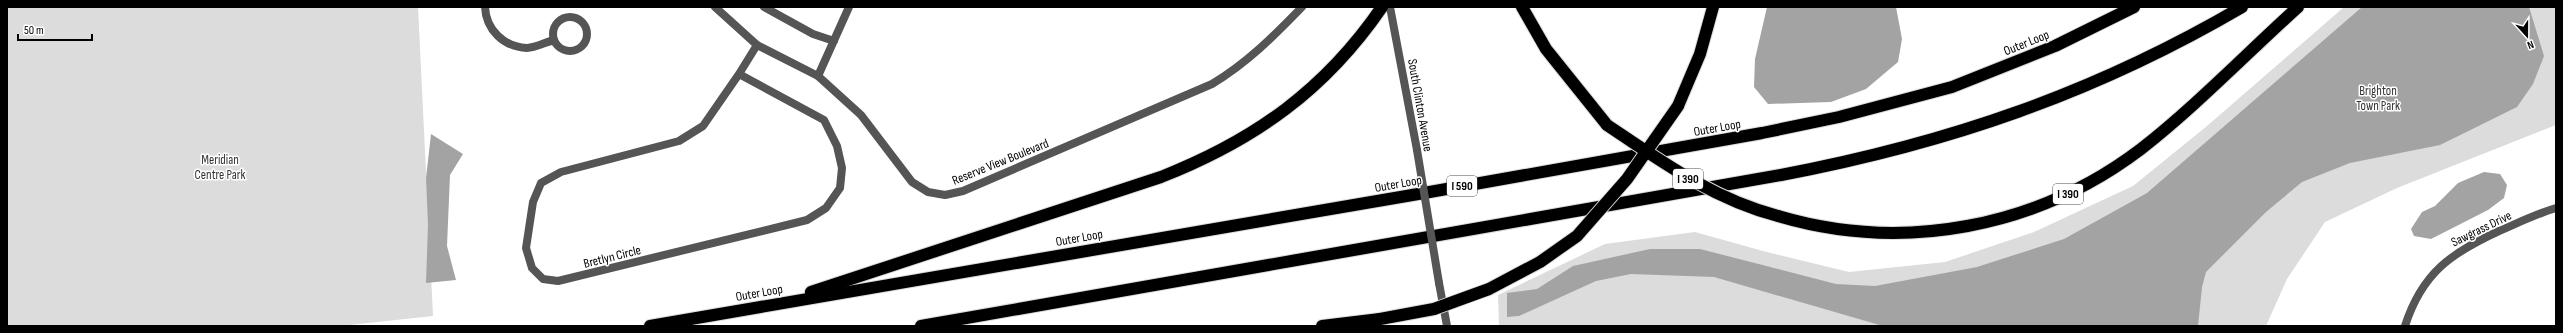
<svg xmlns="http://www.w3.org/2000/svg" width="2563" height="333" viewBox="0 0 2563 333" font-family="'Sofia Sans Condensed',sans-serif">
<rect width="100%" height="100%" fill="#fff"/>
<g fill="#dcdcdc">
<path d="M7,7h411l15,309 -93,10h-333z"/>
<path d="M2344,7h212v118l-159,63 -72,34 -38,57 -21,47h-767l-1,-31 107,-51 90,-12 68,19 86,21 96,-10 89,-30 99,-46 74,-60z"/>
</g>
<g fill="#a3a3a3">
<path d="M1767,7h129l6,32 -4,23 -32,27 -35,13 -63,2 -14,-17 1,-28z"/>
<path d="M2362,7h167l15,49 -11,28 -16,23 -77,38 -90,18 -48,19 -36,30 -60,60 -4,15 -4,39h-315l-169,-49 -83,-3 -35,7 -77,35 -12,1v-24l30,-4 36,-23 77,-17h50l136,35 39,2 102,-19 87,-28 83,-46z"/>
<path d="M431,134l32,20 -13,21 -3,71 9,34 -30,3 2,-58 -2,-47z"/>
<path d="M2484,172l16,2 7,11 -3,13 -16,12 -57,29 -17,-3 -3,-7 11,-17 13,-6 23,-23z"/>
</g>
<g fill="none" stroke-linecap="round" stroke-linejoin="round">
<g stroke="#dbdbdb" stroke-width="14">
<g id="motorway">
<path d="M1522,7l24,42 61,76"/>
<path d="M1678,106l22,-52 13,-47"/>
<path d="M1778,216c125,37 259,12 363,-67 55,-43 105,-95 157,-142"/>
<path d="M811,292l350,-115c94,-37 164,-87 221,-170"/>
<path d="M650,326l774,-133 338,-60 77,-16 113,-30 103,-41 79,-39"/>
<path d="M921,326l860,-151c168,-32 314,-82 461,-168"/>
<path d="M1322,326l58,-7"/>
</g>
</g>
<g stroke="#555" stroke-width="8">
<path d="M485,7c1,23 19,40 42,41 8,0 19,-6 27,-8"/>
<path d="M715,7l42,38 61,31 43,39 51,67 16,10 17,3 18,-4 249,-107c35,-21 62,-48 90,-77"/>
<path d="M764,7l49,27 21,7"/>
<circle cx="570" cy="34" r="17"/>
<path d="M739,74l85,46 13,26 5,22 -2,20 -14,20 -19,12 -249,61 -15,-2 -11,-11 -6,-20 7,-46 8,-19 20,-11 118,-31 24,-15 36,-52 18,-29"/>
<path d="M818,76l31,-69"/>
<path d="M2405,326c17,-53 46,-73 94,-95 19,-8 37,-17 57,-23"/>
</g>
<g stroke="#555" stroke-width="8">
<path d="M1390,7l27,143"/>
<path d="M1439,283l8,43"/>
</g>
<use href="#motorway" stroke="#000" stroke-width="12"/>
<g stroke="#dbdbdb" stroke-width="14" stroke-linecap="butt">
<g id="motorway-bridge">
<path d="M1607,125c55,37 106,74 171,91"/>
<path d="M1380,319l54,-10 55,-20 51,-27 37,-26 50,-57 51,-73"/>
</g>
</g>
<path stroke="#555" stroke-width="8" d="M1417,150l22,133"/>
<use href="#motorway-bridge" stroke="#000" stroke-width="12"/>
</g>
<g text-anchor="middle" stroke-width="3" stroke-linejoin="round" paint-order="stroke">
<g fill="#fff" stroke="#4c4c4c" stroke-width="1">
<rect x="1673" y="169" width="30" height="20" rx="3"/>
<rect x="1447" y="176" width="30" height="20" rx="3"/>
<rect x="2053" y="184" width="30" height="20" rx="3"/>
</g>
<g font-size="12" font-weight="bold" fill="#000">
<text x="1688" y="183">I 390</text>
<text x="1462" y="190">I 590</text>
<text x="2068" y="198">I 390</text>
</g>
<g font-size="13" fill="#000" stroke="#fff">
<text transform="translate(2026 42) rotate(-22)" y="5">Outer Loop</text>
<text transform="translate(1421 105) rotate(80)" y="5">South Clinton Avenue</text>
<text transform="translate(1717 127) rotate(-10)" y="5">Outer Loop</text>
<text transform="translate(1000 161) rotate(-22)" y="5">Reserve View Boulevard</text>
<text transform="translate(1398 183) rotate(-10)" y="5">Outer Loop</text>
<text transform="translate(2481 228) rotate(-26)" y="5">Sawgrass Drive</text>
<text transform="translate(1079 237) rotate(-10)" y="5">Outer Loop</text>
<text transform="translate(612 256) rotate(-14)" y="5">Bretlyn Circle</text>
<text transform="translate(759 292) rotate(-10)" y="5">Outer Loop</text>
</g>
<g font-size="13" fill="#333" stroke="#fff">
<text x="2378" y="95">Brighton<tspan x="2378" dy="15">Town Park</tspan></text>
<text x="220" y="164">Meridian<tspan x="220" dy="15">Centre Park</tspan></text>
</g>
</g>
<rect width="2563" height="333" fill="none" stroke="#000000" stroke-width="16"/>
<g transform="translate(2527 36) rotate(159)" stroke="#ffffff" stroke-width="3" paint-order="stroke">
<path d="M0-3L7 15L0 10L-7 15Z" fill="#000000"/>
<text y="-6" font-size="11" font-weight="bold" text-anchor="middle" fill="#000000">N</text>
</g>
<path d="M18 34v6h74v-6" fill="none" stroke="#000000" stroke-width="2"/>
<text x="24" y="34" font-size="12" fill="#000000" stroke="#ffffff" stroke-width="3" paint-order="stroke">50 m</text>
</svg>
